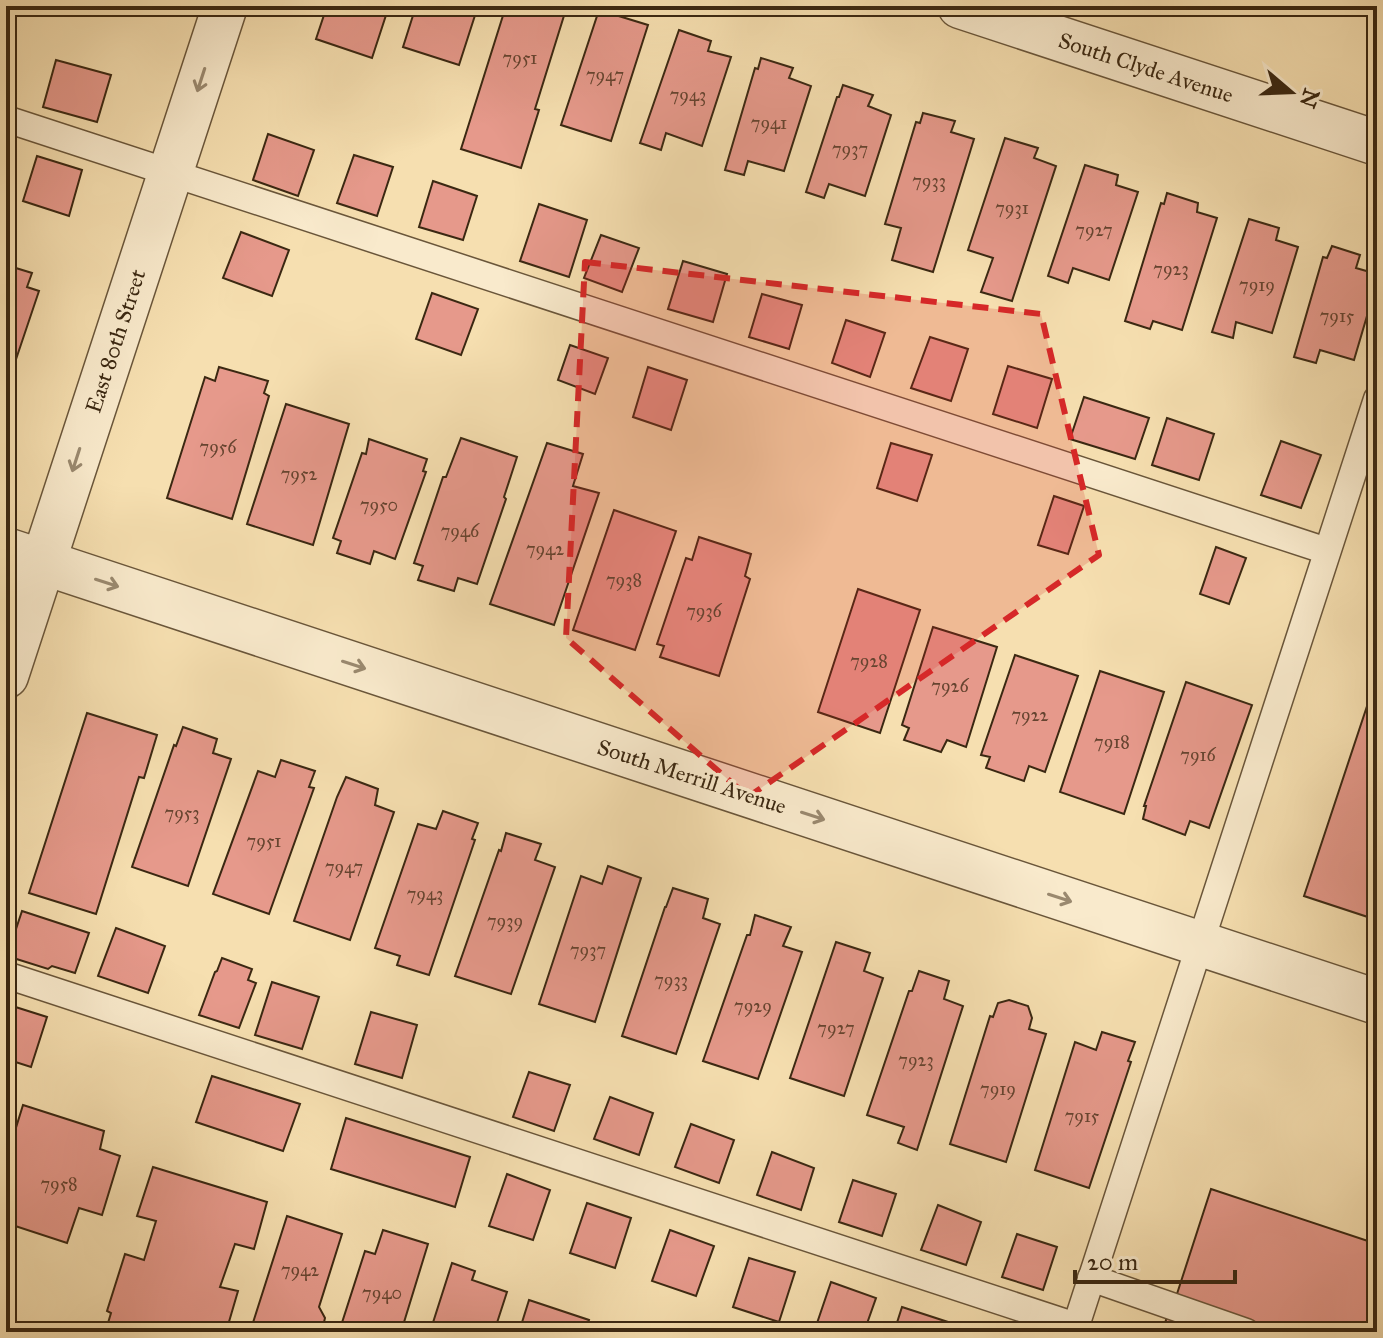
<svg xmlns="http://www.w3.org/2000/svg" width="1383" height="1338" viewBox="0 0 1383 1338" font-family="'IM FELL Great Primer',serif">
<rect width="100%" height="100%" fill="#f6dfb0"/>
<filter id="stains"><feTurbulence type="fractalNoise" baseFrequency=".0025" numOctaves="4"/><feColorMatrix values="0 0 0 0 .2 0 0 0 0 .09 0 0 0 0 .02 0 0 0 .5 -.17"/></filter>
<radialGradient id="worn" r=".72"><stop offset=".6" stop-color="#630" stop-opacity="0"/><stop offset="1" stop-color="#630" stop-opacity=".3"/></radialGradient>
<g fill="#e6998b" stroke="#3b2812" stroke-width="2">
<path d="M327,6h62l-17,52 -56,-19z"/>
<path d="M416,6h62l-19,59 -56,-18z"/>
<path d="M506,6h61l-32,103 4,1 -18,58 -60,-19z"/>
<path d="M599,10l49,15 -37,116 -50,-16z"/>
<path d="M679,30l32,11 -3,10 23,6 -29,89 -36,-13 -5,17 -21,-7z"/>
<path d="M761,58l32,10 -4,10 22,8 -27,85 -36,-10 -4,14 -19,-5 30,-102 3,1z"/>
<path d="M56,60l55,15 -14,47 -54,-15z"/>
<path d="M843,85l30,10 -5,11 23,9 -26,81 -36,-12 -5,14 -18,-6 31,-95h2z"/>
<path d="M923,113l32,8 -4,11 23,7 -41,133 -41,-12 9,-32 -16,-4 31,-102 4,1z"/>
<path d="M268,134l46,16 -16,46 -45,-16z"/>
<path d="M1005,138l33,10 -4,10 22,8 -44,135 -31,-9 12,-34 -25,-8z"/>
<path d="M354,155l39,12 -16,49 -40,-13z"/>
<path d="M37,156l45,14 -13,46 -46,-15z"/>
<path d="M1085,165l33,10 -2,10 22,7 -29,88 -36,-12 -5,15 -20,-7z"/>
<path d="M433,181l44,15 -14,44 -44,-13z"/>
<path d="M1167,193l31,10 -1,9 20,6 -35,112 -29,-9 -3,8 -25,-8 36,-118 3,1z"/>
<path d="M539,204l48,16 -18,57 -49,-16z"/>
<path d="M1249,219l30,9 -3,12 22,7 -26,86 -36,-11 -3,16 -21,-6z"/>
<path d="M241,232l48,18 -17,46 -49,-18z"/>
<path d="M601,235l38,13 -17,44 -38,-14z"/>
<path d="M1332,246l28,9 -4,13 21,6v8l-23,78 -34,-10 -4,13 -22,-6 29,-100 4,1z"/>
<path d="M683,261l44,13 -14,48 -45,-13z"/>
<path d="M6,265l26,8 -5,14 12,4 -33,98z"/>
<path d="M432,293l46,16 -17,46 -45,-16z"/>
<path d="M762,294l40,11 -13,44 -40,-12z"/>
<path d="M846,320l39,13 -15,44 -38,-14z"/>
<path d="M930,337l38,12 -17,52 -40,-13z"/>
<path d="M570,345l38,13 -13,36 -37,-14z"/>
<path d="M1008,366l44,13 -15,49 -44,-14z"/>
<path d="M219,367l49,14 -4,12 5,3 -37,123 -65,-21 38,-121 10,4z"/>
<path d="M648,367l39,13 -16,50 -38,-13z"/>
<path d="M1084,397l65,21 -14,41 -65,-20z"/>
<path d="M286,404l63,20 -36,121 -66,-21z"/>
<path d="M1167,418l47,16 -15,46 -47,-15z"/>
<path d="M461,438l56,19 -13,40 2,2 -29,85 -19,-6 -4,13 -36,-11 5,-14 -9,-3 29,-86h3z"/>
<path d="M369,439l58,20 -4,12 3,1 -31,87 -21,-8 -4,13 -33,-11 4,-12 -8,-3 29,-85 4,1z"/>
<path d="M1281,441l40,14 -20,53 -40,-13z"/>
<path d="M547,443l36,11 -10,32 26,7 -45,132 -64,-21z"/>
<path d="M891,443l41,12 -15,46 -40,-13z"/>
<path d="M1054,496l30,10 -16,48 -30,-9z"/>
<path d="M614,510l62,21 -41,119 -62,-20z"/>
<path d="M699,537l52,17 -6,22 5,3 -31,97 -59,-19 4,-11 -7,-2 29,-86 6,2z"/>
<path d="M1216,547l30,11 -17,46 -29,-10z"/>
<path d="M858,589l62,21 -40,123 -62,-21z"/>
<path d="M933,627l64,20 -31,100 -19,-7 -6,12 -37,-12 5,-12 -7,-3z"/>
<path d="M1015,655l63,21 -33,96 -16,-6 -5,15 -38,-13 4,-11 -9,-2z"/>
<path d="M1100,671l64,21 -40,122 -64,-22z"/>
<path d="M1377,676v244l-73,-24z"/>
<path d="M1186,682l66,23 -43,123 -19,-7 -5,14 -42,-16 3,-13h-2z"/>
<path d="M87,713l70,22 -13,43 -5,-1 -43,137 -67,-21z"/>
<path d="M183,727l34,12 -4,14 18,6 -43,127 -56,-19 42,-122 2,1z"/>
<path d="M281,760l34,11 -6,16 5,1 -45,126 -56,-20 45,-123 17,6z"/>
<path d="M346,777l32,12 -3,16 19,7 -44,128 -56,-19 43,-124z"/>
<path d="M443,811l35,12 -6,16 3,1 -46,135 -32,-10 3,-9 -25,-8 43,-124 18,5z"/>
<path d="M506,833l35,11 -6,16 20,7 -44,127 -56,-18 44,-126 2,1z"/>
<path d="M608,866l33,12 -46,144 -56,-18 42,-128 21,8z"/>
<path d="M673,888l35,11 -5,19 17,6 -44,130 -54,-18 43,-129h1z"/>
<path d="M22,911l67,22 -14,40 -23,-7 -4,3 -41,-13z"/>
<path d="M755,915l36,12 -8,19 19,6 -44,127 -55,-18 44,-126h3z"/>
<path d="M116,928l49,18 -17,47 -50,-17z"/>
<path d="M836,942l34,11 -6,18 19,7 -39,118 -54,-18z"/>
<path d="M222,958l30,11 -4,11 8,3 -17,45 -40,-13 16,-43 2,-1z"/>
<path d="M919,971l30,10 -5,18 19,7 -46,144 -19,-7 6,-16 -37,-12 42,-124h3z"/>
<path d="M272,982l47,15 -17,52 -47,-14z"/>
<path d="M1009,1000l19,6 4,12 -3,11 17,5 -40,128 -56,-18 40,-128 3,1 5,-14z"/>
<path d="M6,1004l41,13 -16,50 -25,-8z"/>
<path d="M371,1012l46,13 -15,53 -47,-14z"/>
<path d="M1102,1032l33,10 -7,19 3,1 -42,126 -54,-18 40,-128 21,8z"/>
<path d="M529,1072l41,13 -16,46 -41,-14z"/>
<path d="M212,1076l88,28 -17,47 -87,-29z"/>
<path d="M610,1097l43,16 -14,42 -45,-16z"/>
<path d="M23,1105l81,26 -4,18 20,7 -18,59 -23,-7 -12,35 -61,-20v-63z"/>
<path d="M346,1118l124,39 -15,50 -124,-38z"/>
<path d="M691,1124l43,16 -15,43 -44,-16z"/>
<path d="M772,1152l42,16 -13,42 -44,-15z"/>
<path d="M153,1167l114,35 -13,47 -19,-5 -15,43 18,4 -12,41h-60l-19,-6 -1,6h-36l-2,-9 3,-10 -4,-2 18,-57 19,6 12,-39 -19,-5z"/>
<path d="M507,1174l43,16 -17,50 -44,-14z"/>
<path d="M853,1180l43,14 -14,42 -43,-14z"/>
<path d="M1211,1189l166,55v88h-107l-95,-32z"/>
<path d="M587,1203l44,15 -16,50 -45,-15z"/>
<path d="M938,1205l43,17 -15,43 -45,-15z"/>
<path d="M287,1216l55,18 -23,73 6,11 -3,13 -72,1z"/>
<path d="M383,1230l45,14 -27,88h-62l26,-81 10,3z"/>
<path d="M670,1230l44,16 -18,50 -44,-15z"/>
<path d="M1017,1234l40,13 -14,43 -41,-13z"/>
<path d="M749,1258l46,14 -16,50 -46,-15z"/>
<path d="M452,1263l23,8 -3,9 35,12 -13,40h-64z"/>
<path d="M831,1282l45,16 -12,34h-50z"/>
<path d="M529,1300l60,20 -4,12h-66z"/>
<path d="M902,1307l46,15 -3,10h-51z"/>
<path d="M1167,1317l47,15h-52z"/>
</g>
<g fill="none" stroke-linecap="round" stroke-linejoin="round">
<g stroke="#6a563a" stroke-width="29">
<g id="lane">
<path d="M6,119l1321,432"/>
<path d="M6,975l1070,351"/>
<path d="M1091,1278l155,54"/>
<path d="M1074,1332l303,-933"/>
</g>
</g>
<g stroke="#6a563a" stroke-width="47">
<g id="street">
<path d="M960,6l417,137"/>
<path d="M6,550l1371,452"/>
<path d="M6,676l219,-670"/>
</g>
</g>
<use href="#lane" stroke="#f9eacc" stroke-width="26"/>
<use href="#street" stroke="#f9eacc" stroke-width="44"/>
</g>
<defs><path id="oneway-shaft" d="M-6 0H5M1.5-3L5.5 0L1.5 3" fill="none" stroke-width="1.6" stroke-linecap="round" stroke-linejoin="round" transform="scale(2)"/></defs>
<g stroke="#9a896f">
<use href="#oneway-shaft" transform="translate(201 80) rotate(108)"/>
<use href="#oneway-shaft" transform="translate(76 460) rotate(108)"/>
<use href="#oneway-shaft" transform="translate(107 583) rotate(18)"/>
<use href="#oneway-shaft" transform="translate(354 665) rotate(18)"/>
<use href="#oneway-shaft" transform="translate(813 816) rotate(18)"/>
<use href="#oneway-shaft" transform="translate(1060 898) rotate(18)"/>
</g>
<path fill="#d62828" fill-opacity="0.2" stroke="#d62828" stroke-width="6" stroke-dasharray="16 10" stroke-linejoin="round" d="M585,262l456,52 58,241 -351,242 -182,-159z"/>
<g text-anchor="middle" stroke-width="7" stroke-linejoin="round" paint-order="stroke">
<g font-size="18" fill="#664430">
<text x="520" y="64">7951</text>
<text x="605" y="81">7947</text>
<text x="688" y="101">7943</text>
<text x="769" y="129">7941</text>
<text x="850" y="155">7937</text>
<text x="929" y="187">7933</text>
<text x="1012" y="214">7931</text>
<text x="1094" y="236">7927</text>
<text x="1171" y="275">7923</text>
<text x="1257" y="291">7919</text>
<text x="1337" y="322">7915</text>
<text x="218" y="453">7956</text>
<text x="299" y="480">7952</text>
<text x="379" y="511">7950</text>
<text x="460" y="537">7946</text>
<text x="545" y="555">7942</text>
<text x="624" y="586">7938</text>
<text x="704" y="617">7936</text>
<text x="869" y="667">7928</text>
<text x="950" y="692">7926</text>
<text x="1030" y="721">7922</text>
<text x="1112" y="748">7918</text>
<text x="1198" y="761">7916</text>
<text x="182" y="819">7953</text>
<text x="264" y="847">7951</text>
<text x="344" y="873">7947</text>
<text x="425" y="900">7943</text>
<text x="505" y="927">7939</text>
<text x="588" y="956">7937</text>
<text x="671" y="986">7933</text>
<text x="753" y="1012">7929</text>
<text x="836" y="1034">7927</text>
<text x="916" y="1066">7923</text>
<text x="998" y="1095">7919</text>
<text x="1082" y="1122">7915</text>
<text x="59" y="1190">7958</text>
<text x="300" y="1276">7942</text>
<text x="382" y="1299">7940</text>
</g>
<g font-size="22" fill="#3b2812" stroke="#f9eacc">
<text transform="translate(1146 67) rotate(18)" y="8">South Clyde Avenue</text>
<text transform="translate(115 341) rotate(-72)" y="8">East 80th Street</text>
<text transform="translate(692 776) rotate(18)" y="8">South Merrill Avenue</text>
</g>
</g>
<rect width="1383" height="1338" fill="none" stroke="#f6dfb0" stroke-width="32"/>
<rect x="8" y="8" width="1367" height="1322" fill="none" stroke="#3b2812" stroke-width="4"/>
<rect x="16" y="16" width="1351" height="1306" fill="none" stroke="#3b2812" stroke-width="2"/>
<g transform="translate(1291 92) rotate(109)" stroke="#f9eacc" stroke-width="6" paint-order="stroke">
<path d="M0-6L14 30L0 20L-14 30Z" fill="#3b2812"/>
<text y="-12" font-size="22" font-weight="bold" text-anchor="middle" fill="#3b2812">N</text>
</g>
<path d="M1075 1270v12h160v-12" fill="none" stroke="#3b2812" stroke-width="4"/>
<text x="1087" y="1270" font-size="24" fill="#3b2812" stroke="#f9eacc" stroke-width="6" paint-order="stroke">20 m</text>
<rect width="100%" height="100%" filter="url(#stains)"/>
<rect width="100%" height="100%" fill="url(#worn)"/>
</svg>
